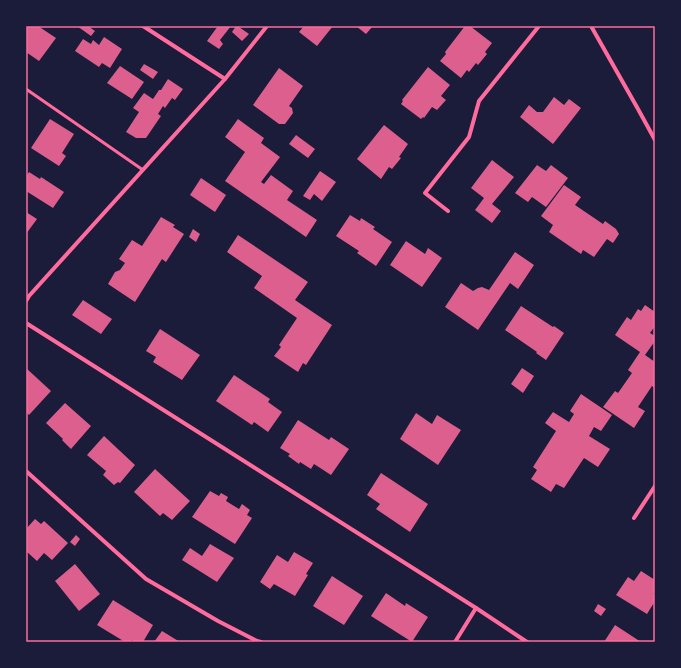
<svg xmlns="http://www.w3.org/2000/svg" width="681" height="668" viewBox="0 0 681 668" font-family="Lora,serif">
<rect width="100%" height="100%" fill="#1b1b3a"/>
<g fill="#dd5f8e">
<path d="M26,26h12l18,12 -17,23 -13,-9z"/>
<path d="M77,26h11l7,5 -4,5z"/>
<path d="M218,26h13l-11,14 3,4 -4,5 -12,-8z"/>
<path d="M236,26h4l-1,1 10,7 -7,7 -10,-9z"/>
<path d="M304,26h29l-16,20 -18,-14z"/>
<path d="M356,26h17l-7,8z"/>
<path d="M465,26h5l22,17 -7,9 2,2 -9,11 -2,-2 -7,9 -2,-2 -6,8 -21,-17 6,-7 -1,-2z"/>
<path d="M104,37l18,12 -12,19 -8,-5 -3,4 -24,-16 8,-12 8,5 2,-4 6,5z"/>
<path d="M144,64l14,8 -5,7 -13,-9z"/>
<path d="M120,66l24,16 -12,17 -25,-16z"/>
<path d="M428,67l22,18 -9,11 5,4 -9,10 -5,-3 -8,11 -1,-1 -2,2 -20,-15 2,-3 -1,-1z"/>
<path d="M279,68l24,18 -14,20 3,2 1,5 -8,11h-6l-26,-19z"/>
<path d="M168,79l15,10 -8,11 -3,-2 -7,10 -2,-2 -5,8 3,2 -15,22h-10l-10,-6 13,-20 -6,-4 11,-15 9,6 6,-9h2z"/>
<path d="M554,97l10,8 5,-6 12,9 -28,36 -33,-27 9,-12 8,7h6z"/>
<path d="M50,119l24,15 -12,19 4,3 -7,10 -28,-18z"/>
<path d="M238,119l26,19 -3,5 19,14 -19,25 3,2 7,-9 22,16 -6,9 30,20 -11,17 -81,-56 20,-29 -20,-15z"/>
<path d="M384,125l24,19 -9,13 2,1 -9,11 -3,-2 -8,12 -24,-20z"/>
<path d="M296,135l19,14 -7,9 -19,-14z"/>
<path d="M492,160l22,17 -22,27 9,7 -9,12 -17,-13 9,-12 -13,-10z"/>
<path d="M537,165l9,6 5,-6 17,13 -22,29 -14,-10 -4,5 -13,-9z"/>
<path d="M320,171l16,11 -14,19 -8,-7 -4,6 -7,-4z"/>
<path d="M29,172l11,7 1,-2 23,15 -11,16 -27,-17v-14z"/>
<path d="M201,178l25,17 -11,17 -25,-17z"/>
<path d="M564,185l17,12 -6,8 28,19 2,-3 11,8 3,5 -6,9 -6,-4 -13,18 -11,-7 -2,4 -32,-22 4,-7 -12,-9z"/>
<path d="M26,212l11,7 -11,15z"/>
<path d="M350,215l10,6 1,-3 14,9 -2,2 19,13 -16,24 -19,-13 2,-2 -23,-15z"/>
<path d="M161,217l14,8 -2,2 11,7 -18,28 -4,-3 -27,43 -27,-18 7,-12 5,-2 5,-7 -6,-4 13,-19 10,6z"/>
<path d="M193,229l7,5 -4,8 -7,-5z"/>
<path d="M238,235l70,47 -13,18 37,25 -26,40 -3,-2 -5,9 -24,-16 7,-9 -2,-2 18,-27 -43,-30 8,-12 -35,-24z"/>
<path d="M406,241l19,13 3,-6 14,10 -20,29 -32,-22z"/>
<path d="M515,252l19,13 -16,24 -8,-6 -32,47 -33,-23 16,-24 12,8 5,-3 4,-1 7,3z"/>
<path d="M83,300l29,19 -11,15 -29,-19z"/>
<path d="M645,305l10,7v6l-1,2 1,1v5l-5,7 5,3v5l-10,14 10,7v26l-3,-2 -14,21 7,4 -11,17 -31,-21 12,-16 3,2 14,-20 -4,-3 12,-18 -25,-17 12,-18 4,3 7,-11 3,2z"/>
<path d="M521,306l32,21 1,-1 10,7 -18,27 -10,-7 1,-1 -32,-22z"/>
<path d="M160,329l40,26 -18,25 -29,-18 3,-5 -10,-6z"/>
<path d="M26,368l25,23 -22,24 -3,-3z"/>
<path d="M522,368l12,8 -11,17 -12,-9z"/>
<path d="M234,375l36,24 -2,3 14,10 -14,20 -14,-10 -2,3 -36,-24z"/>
<path d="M581,394l31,21 -11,16 -7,-4 -5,9 21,13 -12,18 -14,-9 -20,30 -8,-4 -5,8 -20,-13 6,-9 -4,-3 23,-36 -11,-8 8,-11 16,10 5,-8 -4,-3z"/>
<path d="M65,403l26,23 -20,23 -9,-9 1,-1 -17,-16z"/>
<path d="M416,413l16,11 5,-9 24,15 -23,35 -38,-26z"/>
<path d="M298,420l31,20 2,-3 18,12 -18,26 -17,-11 -3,5 -11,-7 -1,2 -11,-8 2,-2 -10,-6z"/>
<path d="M104,436l31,29 -15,18 -2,-1 -4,3 -11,-10 3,-4 -19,-16z"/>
<path d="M155,469l35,32 -18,19 -9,-7 -3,3 -26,-24z"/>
<path d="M381,473l47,31 -18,28 -34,-23 4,-5 -13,-9z"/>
<path d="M210,491l9,5 2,-3 7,4 -2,4 13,8 3,-5 8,6 -3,5 5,3 -17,26 -43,-27z"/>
<path d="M35,519l6,5 3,-3 24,22 -16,17 -8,-7 -7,8 -11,-10v-22z"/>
<path d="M76,535l4,4 -5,7 -5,-4z"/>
<path d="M210,544l24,14 -17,24 -35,-22 8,-12 12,8z"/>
<path d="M294,552l19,11 -7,11 2,1 -13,21 -21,-12 -4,5 -10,-7 17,-27 11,7z"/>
<path d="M75,564l25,30 -21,17 -24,-30z"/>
<path d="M641,571l14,9v12l-2,2 2,1v6l-8,13 -31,-19 12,-18 6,4z"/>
<path d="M332,576l31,20 -19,29 -31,-19z"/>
<path d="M386,593l19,13 1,-3 22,14 -16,25 -41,-26z"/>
<path d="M113,600l40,25 -10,17h-8l-3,-2 -2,2h-5l-28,-17z"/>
<path d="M598,604l8,5 -5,7 -7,-5z"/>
<path d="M615,625l26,17h-37z"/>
<path d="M162,631l18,11h-26z"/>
</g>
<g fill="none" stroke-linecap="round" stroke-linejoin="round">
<path stroke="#ff6b9d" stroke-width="3" d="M26,89l117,81"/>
<g stroke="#ff6b9d" stroke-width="4">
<path d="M143,26l82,53"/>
<path d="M591,26l47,83 17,31"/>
<path d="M448,211l-23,-18 44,-56 10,-36 60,-75"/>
<path d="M26,301l3,-5 196,-217 42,-53"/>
<path d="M26,323l450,285 51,34"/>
<path d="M26,471l120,108 72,42 39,20 4,1"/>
<path d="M634,518l21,-32"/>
<path d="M455,642l21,-34"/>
</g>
</g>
<rect width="681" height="668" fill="none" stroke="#1b1b3a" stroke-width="54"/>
<rect x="27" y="27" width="627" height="614" fill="none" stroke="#ff6b9d" stroke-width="1.5"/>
</svg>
